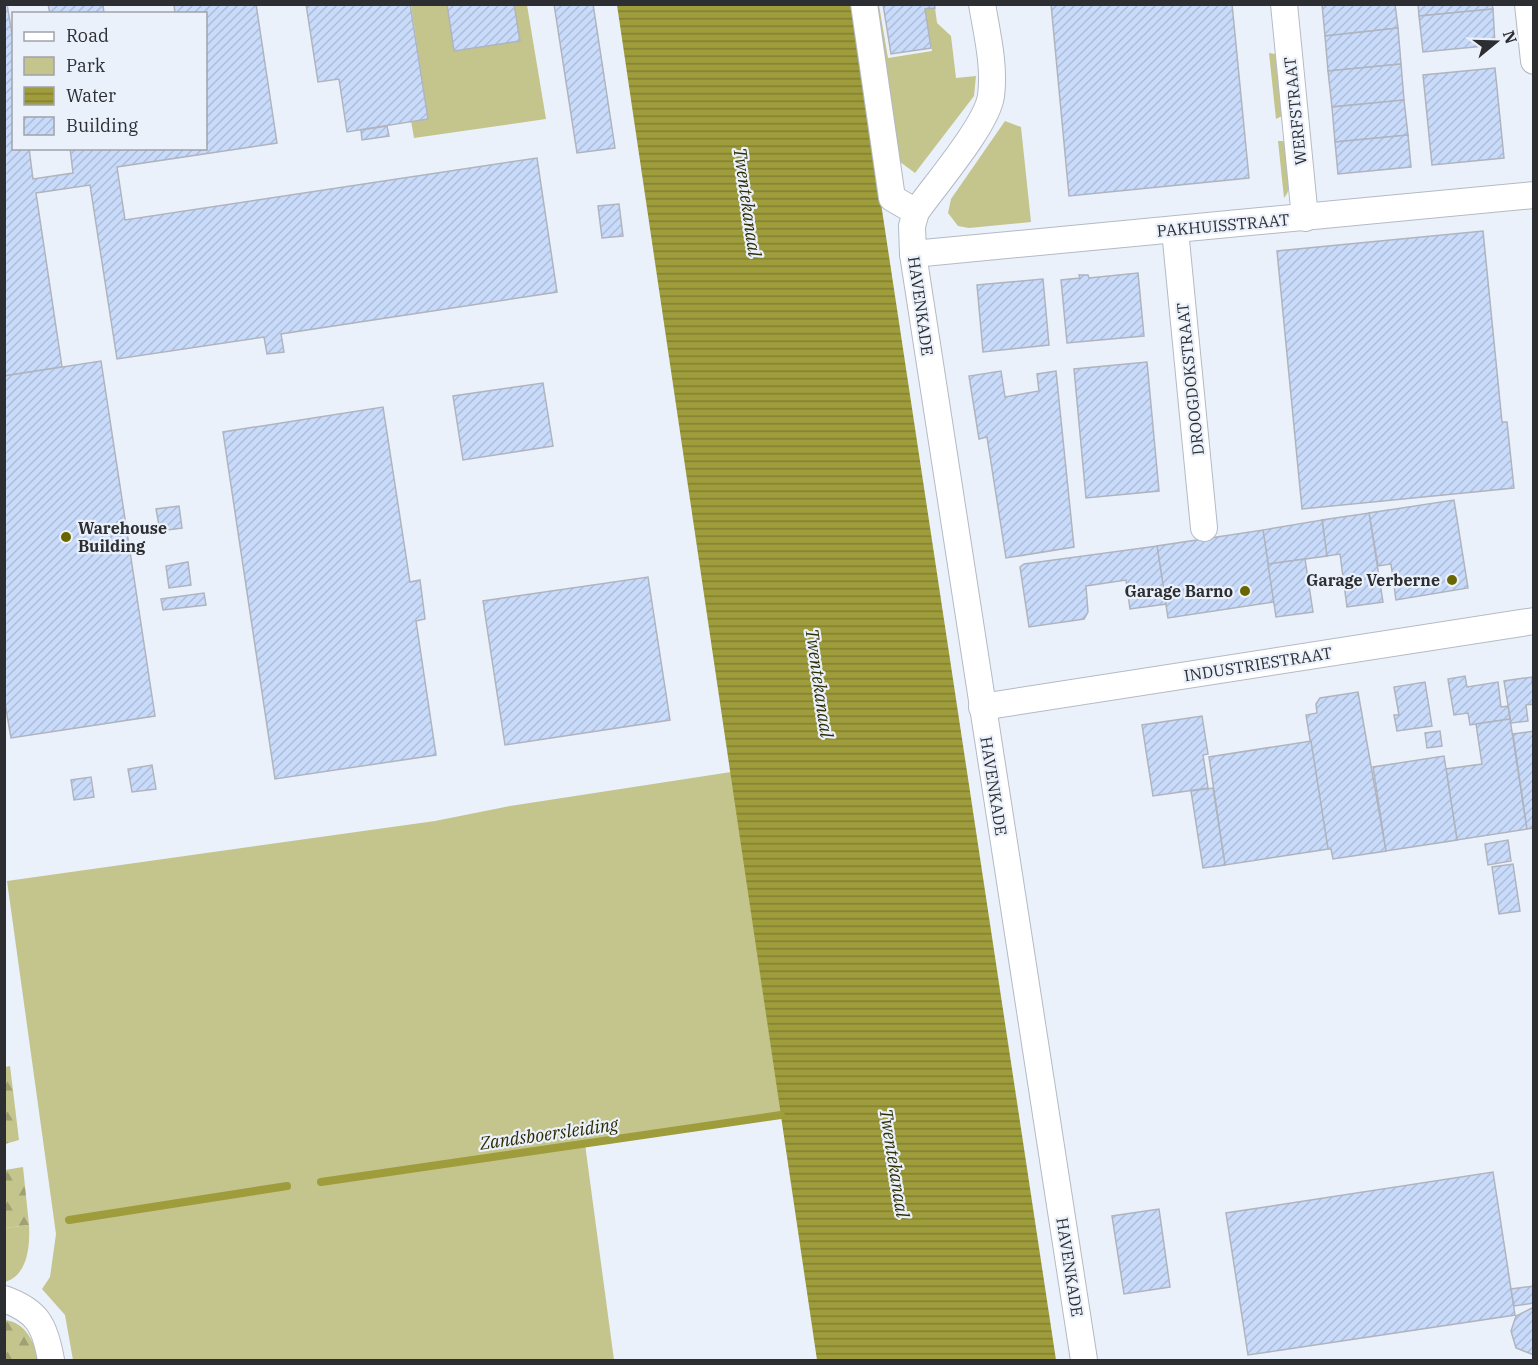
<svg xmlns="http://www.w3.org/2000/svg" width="1538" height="1365" viewBox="0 0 1538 1365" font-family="'IBM Plex Serif',serif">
<defs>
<pattern id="forest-firs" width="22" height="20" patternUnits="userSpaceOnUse" patternTransform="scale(1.5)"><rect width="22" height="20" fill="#c4c48d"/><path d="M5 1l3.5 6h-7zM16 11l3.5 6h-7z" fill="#9fa074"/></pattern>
<pattern id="water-rules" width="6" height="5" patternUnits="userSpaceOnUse" patternTransform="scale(1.5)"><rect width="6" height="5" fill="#9e9c3b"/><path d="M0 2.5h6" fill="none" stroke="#818032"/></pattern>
<pattern id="building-hatch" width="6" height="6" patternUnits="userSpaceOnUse" patternTransform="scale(1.5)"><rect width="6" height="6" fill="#c9dbfa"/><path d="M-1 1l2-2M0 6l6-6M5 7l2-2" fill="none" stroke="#adbcd7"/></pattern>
</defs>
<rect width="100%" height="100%" fill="#ebf1fb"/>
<g fill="#c4c48d">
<path d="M411,5h116l19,114 -132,19 -3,-17 17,-3z"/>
<path d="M866,5h13l9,53 44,-7 -7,-42 10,-1 2,15 14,13 5,42 20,-2 -2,20 -59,77 -27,-20z"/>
<path d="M1269,53l7,1 6,62 -6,3z"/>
<path d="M1005,121l16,6 10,95 -62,6 -11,-2 -10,-13 3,-14z"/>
<path d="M1278,141h5l3,4c1,15 9,42 -2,53z"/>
<path d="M731,772l50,343 -196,29 29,216h-541l-8,-45 -23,-26 8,-12 6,-43 -49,-353 428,-60 75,-15z"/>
<path d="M29,1225c1,21 -1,50 -24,57v-54z"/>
</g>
<g fill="url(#forest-firs)">
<path d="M10,1066l9,74 -14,4v-77z"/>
<path d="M23,1167l6,58 -24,3v-58z"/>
<path d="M5,1320c22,3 28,22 35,40h-35z"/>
</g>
<path fill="url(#water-rules)" d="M617,5h234l205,1355h-239z"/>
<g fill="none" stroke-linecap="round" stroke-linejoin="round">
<g stroke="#9e9c3b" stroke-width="8">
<path d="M321,1182l460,-67"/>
<path d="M69,1220l218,-34"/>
</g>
</g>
<g fill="url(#building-hatch)" stroke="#afb4be" stroke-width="1.5">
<path d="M4,4h3l7,42v102h15l4,31 40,-6 -3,-25h136v-134h-31l-1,-10h82l21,139 -160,24 8,53 412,-62 20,134 -276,42 3,18 -17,2 -3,-17 -147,22 -27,-174 -54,8 26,174 -58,9z"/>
<path d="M48,4h55l1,10h-54z"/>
<path d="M306,4h104l18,115 -81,13 -8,-53 -21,3z"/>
<path d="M447,4h67l6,37 -66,10z"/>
<path d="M554,4h39l22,144 -38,5z"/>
<path d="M883,4h51l1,4 -10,1 6,39 -40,6z"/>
<path d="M1051,4h181l17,174 -180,18z"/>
<path d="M1322,4h73l3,24 -73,8z"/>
<path d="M1418,4h74l1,5 -74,7z"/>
<path d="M1493,9l2,36 -72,7 -4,-36z"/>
<path d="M1398,28l3,36 -73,7 -3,-35z"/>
<path d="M1401,64l3,36 -72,7 -4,-36z"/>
<path d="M1495,68l9,90 -72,7 -9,-90z"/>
<path d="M1404,100l4,35 -73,7 -3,-35z"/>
<path d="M387,126l2,10 -27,4 -1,-10z"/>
<path d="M1408,135l3,32 -73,7 -3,-32z"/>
<path d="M619,204l4,32 -21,2 -4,-32z"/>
<path d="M1483,231l19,191h5l7,66 -212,21 -25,-258z"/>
<path d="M1138,273l6,63 -77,7 -6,-63 19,-2 -1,-3h9l1,3z"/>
<path d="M1043,279l6,66 -66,7 -6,-67z"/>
<path d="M101,361l54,355 -144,22 -7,-40v-322z"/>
<path d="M1147,362l12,129 -73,7 -12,-129z"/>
<path d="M1001,371l4,26 34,-6 -2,-17 19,-3 18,176 -68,11 -19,-121 -8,2 -10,-63z"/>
<path d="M543,383l10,63 -90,14 -10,-64z"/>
<path d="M383,407l27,175 10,-2 5,39 -9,2 20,134 -161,24 -52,-347z"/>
<path d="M1454,500l14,88 -72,12 -5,-36 -13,2 -9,-53z"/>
<path d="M179,506l3,22 -22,3 -4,-22z"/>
<path d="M1369,513l14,89 -36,5 -7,-53 -13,2 -5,-36z"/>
<path d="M1322,520l5,36 -59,8 -5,-34z"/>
<path d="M1263,530l11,72 -106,16 -11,-72z"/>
<path d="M1157,546l9,58 -36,5 -4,-29 -40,6 2,26 -4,7 -55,8 -9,-60 4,-3z"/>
<path d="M1305,559l8,53 -37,5 -8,-53z"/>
<path d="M188,562l3,23 -22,3 -3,-22z"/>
<path d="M648,577l22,143 -165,25 -22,-144z"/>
<path d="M204,593l2,12 -43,5 -2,-11z"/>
<path d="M1465,676l2,11 31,-5 3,25 7,-1 2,13 -40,6 -2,-12 -14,2 -6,-36z"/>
<path d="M1532,677l2,27 -8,1 2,16 -17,2 -7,-42z"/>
<path d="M1425,682l7,44 -35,5 -3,-16h5l-5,-28z"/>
<path d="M1358,692l28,159 -53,8 -2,-10h-3l-22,-134 11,-2 -1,-9 4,-6z"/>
<path d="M1202,716l6,38 -5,1 5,33 -55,8 -11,-71z"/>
<path d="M1510,719l17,110 -70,11 -11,-71 36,-5 -6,-40z"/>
<path d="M1440,731l2,15 -15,2 -2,-15z"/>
<path d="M1534,731v97l-7,1 -14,-95z"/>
<path d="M1311,741l17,108 -103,16 -16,-108z"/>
<path d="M1444,756l13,84 -71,11 -13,-84z"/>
<path d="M152,765l4,24 -24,3 -4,-23z"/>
<path d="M91,777l3,20 -20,3 -3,-20z"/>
<path d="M1213,788l12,77 -22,3 -12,-77z"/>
<path d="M1508,840l3,21 -23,4 -3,-21z"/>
<path d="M1513,864l7,47 -21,3 -7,-47z"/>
<path d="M1493,1172l22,143 -267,40 -22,-142z"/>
<path d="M1159,1209l11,78 -46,7 -12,-78z"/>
<path d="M1534,1286v17l-20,3 -3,-17z"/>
<path d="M1532,1308h2v47l-18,-7 -5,-17 5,-15z"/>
</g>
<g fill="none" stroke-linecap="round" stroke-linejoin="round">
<g stroke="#b4bac4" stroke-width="28">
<g id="minor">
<path d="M864,4l28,194 24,14"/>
<path d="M982,4c5,30 13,62 9,92 -4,29 -57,90 -75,116l-4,14 1,28 171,1106"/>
<path d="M1284,4l21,214"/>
<path d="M1528,4l6,57"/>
<path d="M1175,230l29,298"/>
<path d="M913,254l621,-59"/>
<path d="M982,707l552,-86"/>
<path d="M4,1299c34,12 41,27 47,61"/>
</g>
</g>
<use href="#minor" stroke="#fff" stroke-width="26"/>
</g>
<g fill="#696600" stroke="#ebf1fb" stroke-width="2">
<circle cx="66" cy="537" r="6"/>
<circle cx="1452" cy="580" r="6"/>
<circle cx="1245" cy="591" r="6"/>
</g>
<g text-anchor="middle" stroke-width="4.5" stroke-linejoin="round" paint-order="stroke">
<g font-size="16" fill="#2c2e32" stroke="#ebf1fb">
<text transform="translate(1295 111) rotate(-96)" y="6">WERFSTRAAT</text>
<text transform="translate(1223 225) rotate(-5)" y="6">PAKHUISSTRAAT</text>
<text transform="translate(921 306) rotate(82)" y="6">HAVENKADE</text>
<text transform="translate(1190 379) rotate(-96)" y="6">DROOGDOKSTRAAT</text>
<text transform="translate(1258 664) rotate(-9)" y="6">INDUSTRIESTRAAT</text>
<text transform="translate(994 786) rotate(81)" y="6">HAVENKADE</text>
<text transform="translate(1070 1267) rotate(81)" y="6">HAVENKADE</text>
</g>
<g font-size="16" font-weight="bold" fill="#2c2e32" stroke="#ebf1fb" text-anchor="end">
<text x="78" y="534" text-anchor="start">Warehouse<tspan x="78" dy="18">Building</tspan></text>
<text x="1440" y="586">Garage Verberne</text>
<text x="1233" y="597">Garage Barno</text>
</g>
<g font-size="18" font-style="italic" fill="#2c2b01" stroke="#ebf1fb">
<text transform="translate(747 202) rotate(82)" y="6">Twentekanaal</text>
<text transform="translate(819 683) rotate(82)" y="6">Twentekanaal</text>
<text transform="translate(549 1134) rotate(-8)" y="6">Zandsboersleiding</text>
<text transform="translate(894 1163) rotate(81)" y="6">Twentekanaal</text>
</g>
</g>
<rect width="1538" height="1365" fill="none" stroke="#2c2e32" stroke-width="12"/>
<rect x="12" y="12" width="195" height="138" fill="#ebf1fb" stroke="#9fa3ab" stroke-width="1.5"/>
<rect x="24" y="32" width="30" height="9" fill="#ffffff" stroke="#9fa3ab" stroke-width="1.5"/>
<text x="66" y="42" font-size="18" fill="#2c2e32">Road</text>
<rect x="24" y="57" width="30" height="18" fill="#c4c48d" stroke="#9fa3ab" stroke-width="1.5"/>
<text x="66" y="72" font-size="18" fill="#2c2e32">Park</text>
<rect x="24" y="87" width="30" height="18" fill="url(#water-rules)" stroke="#9fa3ab" stroke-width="1.5"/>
<text x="66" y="102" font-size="18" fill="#2c2e32">Water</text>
<rect x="24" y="117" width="30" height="18" fill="url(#building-hatch)" stroke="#9fa3ab" stroke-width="1.5"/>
<text x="66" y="132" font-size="18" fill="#2c2e32">Building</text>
<g transform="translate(1496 42) rotate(71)" stroke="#ebf1fb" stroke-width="4.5" paint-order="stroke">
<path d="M0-4.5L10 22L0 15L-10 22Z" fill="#2c2e32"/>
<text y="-9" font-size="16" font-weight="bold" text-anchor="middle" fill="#2c2e32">N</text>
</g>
</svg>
